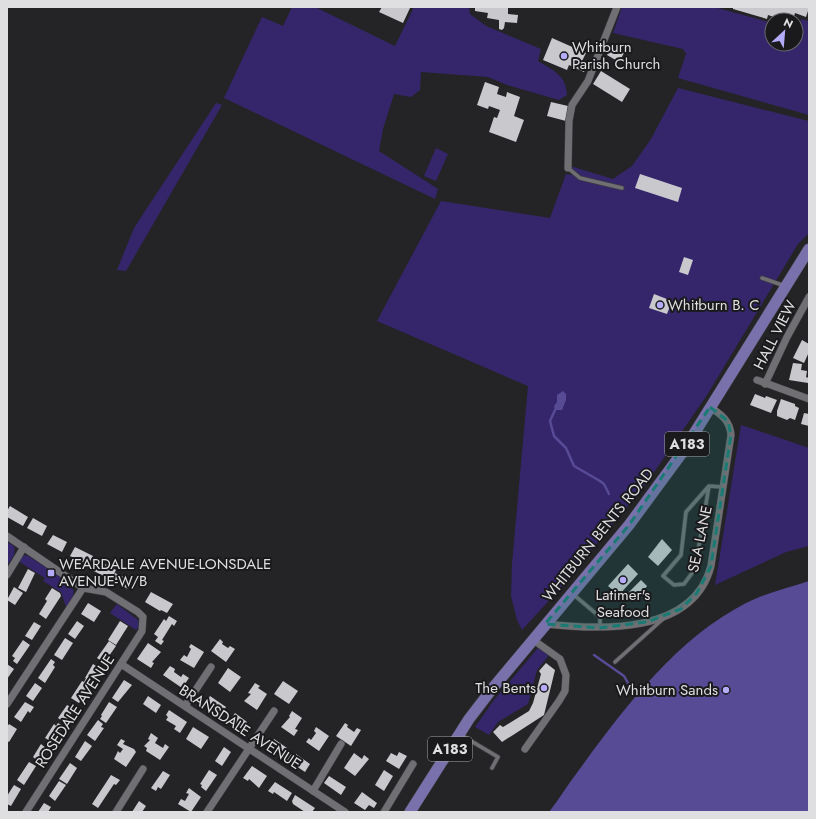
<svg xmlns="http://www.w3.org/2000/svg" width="816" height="819" viewBox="0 0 816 819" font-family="Jost,sans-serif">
<rect width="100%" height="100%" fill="#242427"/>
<g fill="#35266c">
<path d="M292,7h23l80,39 19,-39h55l1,7 16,12 55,23 -3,12c15,10 28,13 29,34l-8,5 -52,-15 -19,-8 -67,-5 -1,18 -9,7 -17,-3 -11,35 -4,22 59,38 -3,10 -211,-101 38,-81 21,9z"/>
<path d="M622,7h92l58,16v21h24v-16l4,1 1,-10 8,2v94l-131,-37 8,-24 -3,-5 -70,-16z"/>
<path d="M678,88l131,33v112l-11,11 -91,151 -59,86 -63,77 1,2 -64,70 -5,-10 -6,-24 1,-32 16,-178 -151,-65 64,-120 109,17 16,-44 6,1 -2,-9 43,13 19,-13 19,-27z"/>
<path d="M216,103l6,2 -96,166 -9,-1 17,-42z"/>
<path d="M436,148l12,6 -12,27 -12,-5z"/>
<path d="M741,425l68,23v98l-23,6 -71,33z"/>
<path d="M7,542l7,4c2,8 -2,13 -7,19z"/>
<path d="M26,555l4,2 42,28c4,10 -1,15 -6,22l-5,-15 -18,-11 2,-3 -27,-17 2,-4z"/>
<path d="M117,604l21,16 1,6 -3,4 -26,-17z"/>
<path d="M538,648l11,7 -12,15 -9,34 -30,18 -9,13 -14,-8 19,-27z"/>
</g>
<g fill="#574b95">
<path d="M563,391l3,3v6l-4,10h-7l-1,-4 3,-4v-7z"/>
<path d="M809,581v231h-260c11,-14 19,-28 30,-42 45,-62 97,-131 167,-167 19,-10 42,-15 63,-22z"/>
</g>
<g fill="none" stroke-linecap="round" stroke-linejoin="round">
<g stroke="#574b95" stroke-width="2.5">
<path d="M555,410l-5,11 4,15 12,12 8,18 26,15"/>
<path d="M600,481l4,3 5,10"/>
<path d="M594,655l30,21 8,14 7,5"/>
</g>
</g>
<g fill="#c8c8cd">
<path d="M382,7h25l3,1 -7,15 -24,-11z"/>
<path d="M475,7h33v7l10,1 -1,8 -12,-1 -1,6 -2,2 -3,-1v-9l-12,-2 1,-5 -13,-2z"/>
<path d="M733,7h76v1l-3,9 -11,-4 -2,7h-20l1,-3 -6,-2 -1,4 -34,-10z"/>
<path d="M552,38l34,15 -4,8 5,2 -3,9 -15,-7 -2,5 -24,-10z"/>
<path d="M612,46l12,7 -5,9 -12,-7z"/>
<path d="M601,71l29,18 -8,13 -29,-18z"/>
<path d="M485,82l14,5 -2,7 9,3 1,-5 13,5 -6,19 10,4 -8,22 -27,-10 5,-15 3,1 3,-8 -11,-4 -1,3 -11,-4z"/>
<path d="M551,102l17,4 -2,15 -19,-5z"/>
<path d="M640,174l42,14 -4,14 -43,-14z"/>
<path d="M684,257l9,3 -5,15 -9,-3z"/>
<path d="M654,294l18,7 -5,13 -18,-6z"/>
<path d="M802,340l7,4v8l-5,11 -11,-5z"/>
<path d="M793,363l9,1 -1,6 6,1 -1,6 3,1 -1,5 -19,-3z"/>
<path d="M755,394l10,4 1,-2 11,4 -6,13 -21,-8z"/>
<path d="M781,399l14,5v2l4,2 -4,12 -5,-2 -3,2 -10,-4v-5z"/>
<path d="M804,413l5,1v12l-8,-2z"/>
<path d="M10,506l18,11 -5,9 -16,-9v-6z"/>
<path d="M33,518l14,8 -5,10 -15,-8z"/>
<path d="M53,535l14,7 -5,10 -15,-8z"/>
<path d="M662,539l10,11 -14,16 -10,-9z"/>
<path d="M75,547l18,9 -5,9 -18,-9z"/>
<path d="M97,560l19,10 -5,10 -19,-10z"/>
<path d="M628,564l10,10 -19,21 -11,-9z"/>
<path d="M28,569l7,4 -9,19 -8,-4z"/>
<path d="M115,573l17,8 -4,8 -17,-9z"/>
<path d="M641,580l6,6 -10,14 -9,-7z"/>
<path d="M14,587l9,6 -8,12 -8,-5z"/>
<path d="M52,588l8,5 1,3 -15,23 -7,-5 8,-13 -2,-2z"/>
<path d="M151,592l22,12 -6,9 -6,-3 -1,1 -15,-9z"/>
<path d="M88,603l13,8 -7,11 -13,-8z"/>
<path d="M169,616l8,5 -3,5 -2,-2 -10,16 2,1 -3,4 -6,-4 3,-4 -4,-3 10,-15 2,2z"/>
<path d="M77,621l7,5 -9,13 -7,-5z"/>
<path d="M120,621l8,5 -12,19 -8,-5z"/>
<path d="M34,622l7,4 -9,14 -7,-4z"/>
<path d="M65,638l8,5 -11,17 -8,-5z"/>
<path d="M220,639l3,3 -1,2 6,4 2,-2 5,3 -9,13 -15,-11z"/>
<path d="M23,640l7,5 -13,19 -4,-3 2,-3 -3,-2z"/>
<path d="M109,641l7,5 -12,17 -7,-5z"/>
<path d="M148,643l13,9 -9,10 2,1 -3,5 -14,-9z"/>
<path d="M191,644l13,8 -10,16 -14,-8 4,-5 3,2 4,-8 -2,-2z"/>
<path d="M51,659l4,3 -2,3 2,2 -10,16 -7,-5z"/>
<path d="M546,663l9,7 -11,45 -42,27 -9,-10 7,-7 3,2 26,-16 4,-8 8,-29 -2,-3z"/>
<path d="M7,664l7,5 -7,10z"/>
<path d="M93,664l8,5 -22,34 -8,-5 11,-17 2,1 2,-4h-1z"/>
<path d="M170,666l5,3 -1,3 7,5 2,-3 6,4 -7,10 -19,-13z"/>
<path d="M228,668l13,9 -11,15 -12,-9z"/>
<path d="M124,680l8,5 -14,17 -6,-4z"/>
<path d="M283,681l15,10 -9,13 -15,-10z"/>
<path d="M35,683l7,5 -9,13 -7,-5z"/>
<path d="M255,683l5,3 -2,2 9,6 -10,16 -13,-9 7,-7 -3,-1z"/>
<path d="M148,696l13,9 -5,8 -13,-9z"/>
<path d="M210,696l16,11 -5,8 -16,-11z"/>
<path d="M25,702l9,5 -4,6 -2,-2 -7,11 -7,-5z"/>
<path d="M109,702l8,5 -11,16 -6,-4 2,-3 -1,-1z"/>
<path d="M67,705l7,4 -9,14 -7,-5z"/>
<path d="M169,710l18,12 -7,11 -6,-4 2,-3 -10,-6 2,-3 -2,-2z"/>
<path d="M292,711l10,7 -7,11 3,1 -4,6 -13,-9 9,-10 -1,-1z"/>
<path d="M235,713l12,9 -5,7 -12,-8z"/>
<path d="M98,720l5,4 -2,3 3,1 -9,13 -8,-6z"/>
<path d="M58,723l5,3 -11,16 -7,-4 9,-14 2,2z"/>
<path d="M345,723l3,2 -1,2 7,5 3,-4 4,2 -10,16 -15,-10z"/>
<path d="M9,724l8,5 -8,13 -2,-1v-14z"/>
<path d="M193,727l16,10 -8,12 -15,-10z"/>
<path d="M316,727l13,9 -10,15 -13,-9 3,-4 2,2 5,-7 -2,-2z"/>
<path d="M151,733l7,5 -3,5 8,5 2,-4 4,3 -9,13 -14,-9 1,-3 -3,-2 6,-6 -2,-1z"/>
<path d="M121,739l4,2 -2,3 11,5 2,3 -10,15 -12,-8 4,-8 2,2 3,-4 -6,-4z"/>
<path d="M274,739l13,9 -2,2 5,4 -4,5 -17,-12z"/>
<path d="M85,741l7,5 -11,15 -6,-4z"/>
<path d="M41,744l6,5 -8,13 -6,-5z"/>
<path d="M224,747l7,5 -9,14 -7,-5z"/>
<path d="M399,752l8,4 -8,13 -13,-8 5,-8 6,3z"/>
<path d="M354,753l8,6 2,-4 5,4 -14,17 -11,-8z"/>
<path d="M291,754l4,3 1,-3 14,10 -5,8 -18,-12z"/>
<path d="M29,762l7,4 -12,19 -7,-5z"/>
<path d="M70,763l7,5 -10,16 -8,-5z"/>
<path d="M252,766l15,10 -8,12 -10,-9 -1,2 -5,-3z"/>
<path d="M209,770l8,5 -11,16 -5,-4 1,-2 -2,-1z"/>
<path d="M384,770l9,6 -9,15 -9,-6z"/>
<path d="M163,771l7,4 -9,14 -3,-2 -2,4 -5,-3z"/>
<path d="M111,775l9,5 -4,5 -2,-1 -16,24 -6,-4z"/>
<path d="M329,776l17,11 -5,8 -17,-12z"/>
<path d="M59,781l7,4 -11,16 -6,-5z"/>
<path d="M275,782l17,11 -5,8 -13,-9 -1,2 -5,-3z"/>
<path d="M14,785l7,4 -10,17 -4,-2v-8z"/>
<path d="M189,788l12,9 -10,15 -13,-8 3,-5 4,2 4,-7 -3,-1z"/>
<path d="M362,792l15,11 -3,5 -5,-3 -4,5 -11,-7z"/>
<path d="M295,795l20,13 -3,4h-7l-12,-8 -1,-3z"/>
<path d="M139,801l7,5 -4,6h-10z"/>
<path d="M44,803l7,4 -3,5h-10z"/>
</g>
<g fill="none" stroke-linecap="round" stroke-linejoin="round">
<g stroke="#3f3f42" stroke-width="5">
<g id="service">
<path d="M568,168l12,10 42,10"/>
<path d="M762,278l23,8"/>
<path d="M709,486l-14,83 -11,15 -10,1 -11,-9 18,-21 5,-43 23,-26 14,1"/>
<path d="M574,595l26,22v10"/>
<path d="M615,662l49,-44"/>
<path d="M461,735l37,22 -6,11"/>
</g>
</g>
<g stroke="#3f3f42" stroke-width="8">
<g id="minor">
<path d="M568,168l1,-47 3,-16 16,-24 29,-74"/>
<path d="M757,380l52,19"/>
<path d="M765,384l22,-47 22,-40"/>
<path d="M7,536l76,52 23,4 32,20 5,5 -1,14 -116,181"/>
<path d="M7,575l17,-28"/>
<path d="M545,624c55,6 148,11 166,-58l20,-131c-1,-14 -9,-20 -21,-28"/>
<path d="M121,664l224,148"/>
<path d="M7,704l76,-116"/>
<path d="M185,706l26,-39"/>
<path d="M525,749l34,-48 6,-10 1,-16 -6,-16 -28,-20"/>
<path d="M313,791l28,-47"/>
<path d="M116,812l27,-43"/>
<path d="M207,812l67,-101"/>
<path d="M384,812l29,-48"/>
</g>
</g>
<g stroke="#3f3f42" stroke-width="12">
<path id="primary" d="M410,812l59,-93 23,-30 137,-164 53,-72 127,-204"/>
</g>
<use href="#service" stroke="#707074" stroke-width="3.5"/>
<use href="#minor" stroke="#707074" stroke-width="7"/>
<use href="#primary" stroke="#7971ab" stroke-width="11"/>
</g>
<path fill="#197b74" fill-opacity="0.2" stroke="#197b74" stroke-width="3" stroke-dasharray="8 5" stroke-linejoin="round" d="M710,407l18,14 3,14 -20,131 -14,27 -16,16 -34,13 -48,6 -54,-4 84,-99z"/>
<g fill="#b4acf9" stroke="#1a1a1d" stroke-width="1.5">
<circle cx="564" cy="56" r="4"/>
<circle cx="660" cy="305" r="4"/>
<rect x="47" y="569" width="8" height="8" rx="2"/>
<circle cx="623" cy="580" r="4"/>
<circle cx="544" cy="688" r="4"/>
<circle cx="726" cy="690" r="4"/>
</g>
<g text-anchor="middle" stroke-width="4" stroke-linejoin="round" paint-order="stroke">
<g fill="#1a1a1d" stroke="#a4a4a6" stroke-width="1">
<rect x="665" y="432" width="44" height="24" rx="3"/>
<rect x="428" y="737" width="44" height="24" rx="3"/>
</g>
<g font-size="14" font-weight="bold" fill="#dfdfe1">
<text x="687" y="449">A183</text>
<text x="450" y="754">A183</text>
</g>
<g font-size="15" fill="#dfdfe1" stroke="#1a1a1d" text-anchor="start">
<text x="572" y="52">Whitburn<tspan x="572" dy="17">Parish Church</tspan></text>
<text x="668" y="310">Whitburn B. C</text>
<text x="59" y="569">WEARDALE AVENUE-LONSDALE<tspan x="59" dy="17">AVENUE-W/B</tspan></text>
<text x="623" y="600" text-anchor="middle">Latimer's<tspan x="623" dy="17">Seafood</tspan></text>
<text x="536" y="693" text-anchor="end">The Bents</text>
<text x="718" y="695" text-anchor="end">Whitburn Sands</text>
</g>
<g font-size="15" fill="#dfdfe1" stroke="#1a1a1d">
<text transform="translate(775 335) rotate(-63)" y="5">HALL VIEW</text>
<text transform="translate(598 535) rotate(-51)" y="5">WHITBURN BENTS ROAD</text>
<text transform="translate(700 539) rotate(-78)" y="5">SEA LANE</text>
<text transform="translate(75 711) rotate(-57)" y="5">ROSEDALE AVENUE</text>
<text transform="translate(240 727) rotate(33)" y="5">BRANSDALE AVENUE</text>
</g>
</g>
<rect width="816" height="819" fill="none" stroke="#dfdfe1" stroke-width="16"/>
<g transform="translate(784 32) rotate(26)"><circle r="19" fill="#1a1a1d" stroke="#69696b"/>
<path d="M0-3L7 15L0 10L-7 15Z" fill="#b4acf9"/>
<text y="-6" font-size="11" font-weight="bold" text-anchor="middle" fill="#dfdfe1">N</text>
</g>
</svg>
